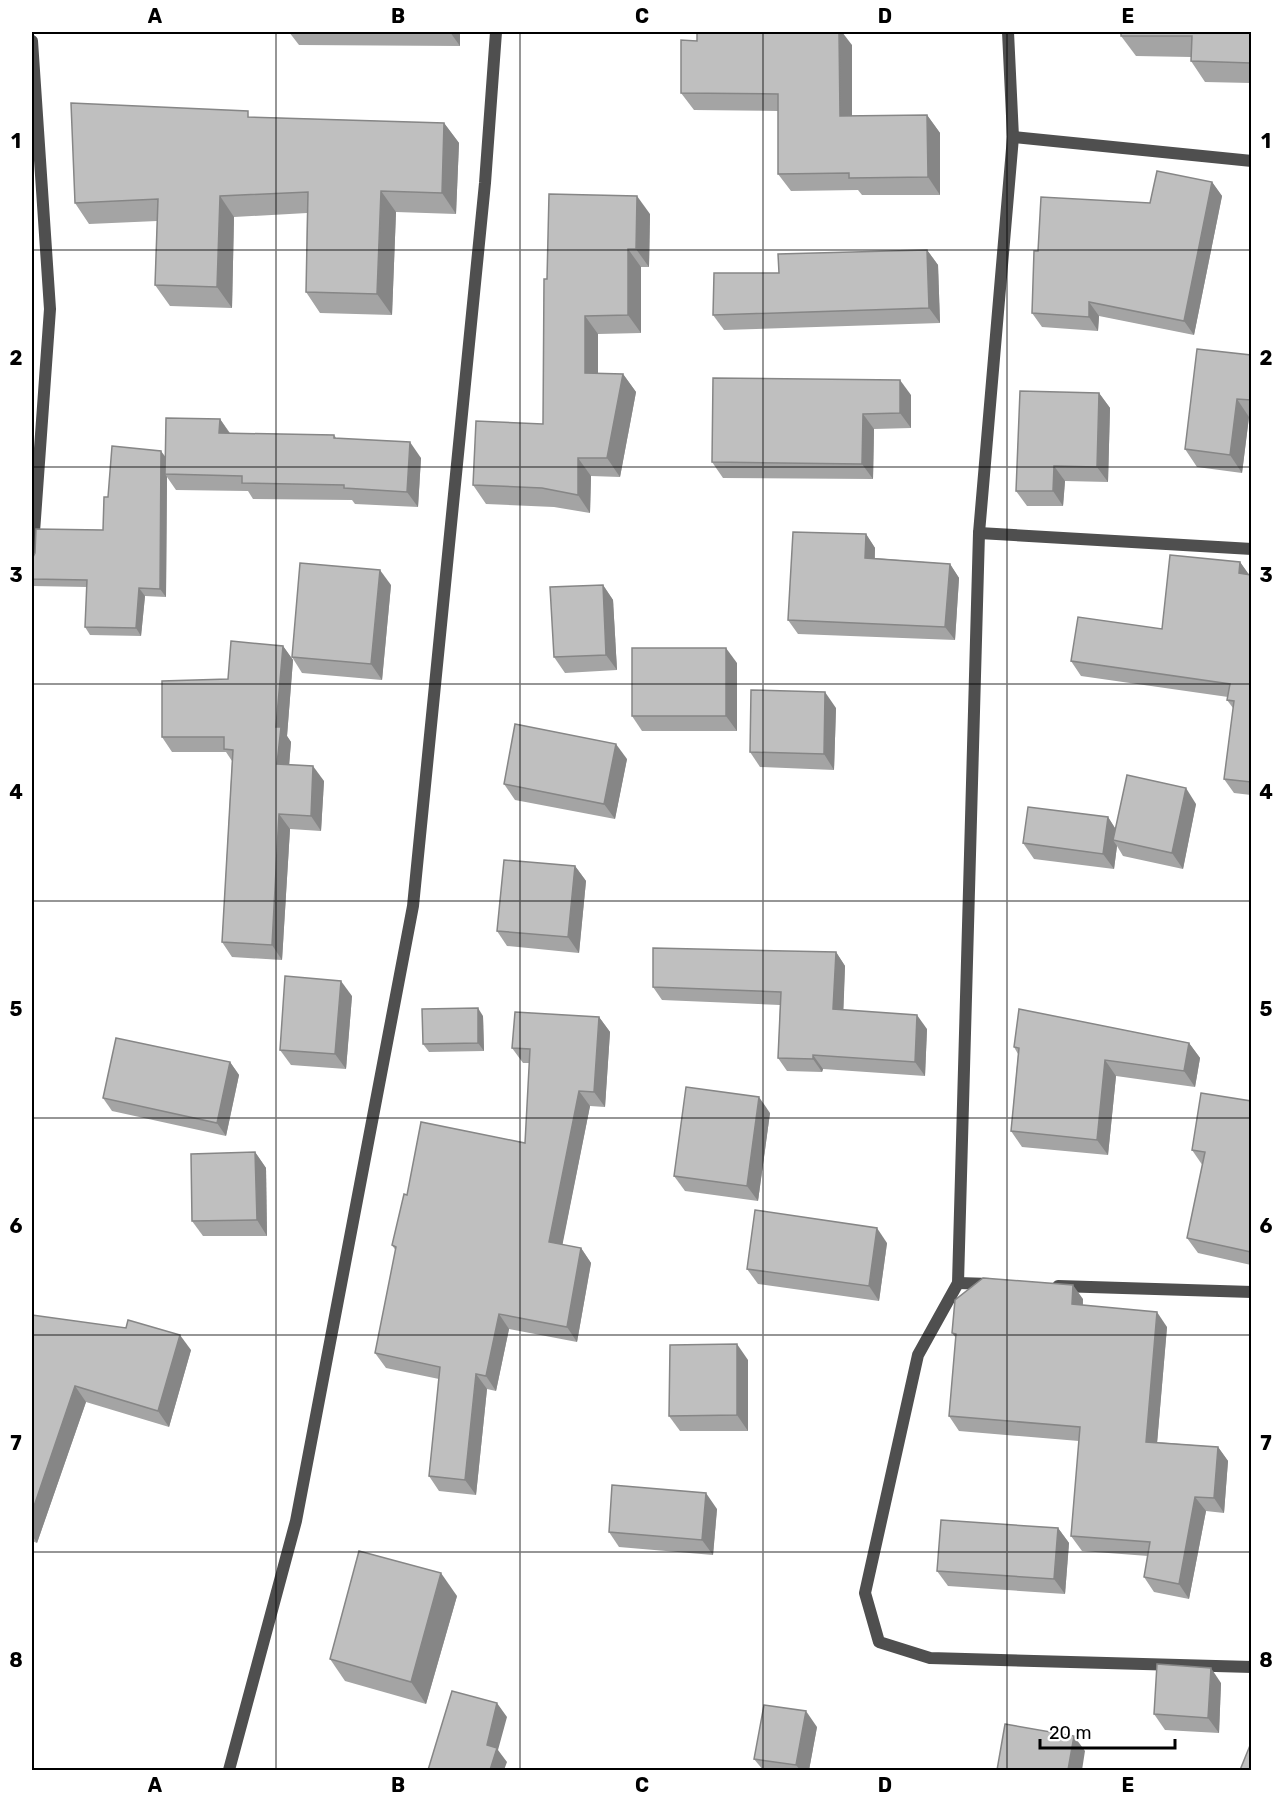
<svg xmlns="http://www.w3.org/2000/svg" width="1283" height="1802" viewBox="0 0 1283 1802" font-family="Rubik,sans-serif">
<rect width="100%" height="100%" fill="#fff"/>
<g fill="none" stroke-linecap="round" stroke-linejoin="round">
<g stroke="#4f4f4f" stroke-width="12">
<path d="M1008,32l5,105 -34,396 -21,750 -40,72 -53,238 14,49 51,16 322,9"/>
<path d="M32,41l18,268 -18,251"/>
<path d="M1013,137l239,24"/>
<path d="M979,533l273,16"/>
<path d="M958,1283l32,1"/>
<path d="M1058,1286l194,6"/>
<path d="M229,1770l67,-249 117,-615 72,-723 11,-151"/>
</g>
</g>
<g fill="#a4a4a4">
<path d="M289,32h171v14l-161,-1z"/>
<path d="M1251,32v51l-46,-1 -14,-21v-4l-55,-1 -15,-20z"/>
<path d="M697,41l155,4v71l75,-1 13,18v62h-78l-4,-5 -67,1 -13,-17v-63l-84,-1 -13,-17z"/>
<path d="M252,117l192,6 15,20 -3,71 -60,-2 -4,103 -72,-2 -14,-21 1,-79 -73,4 -2,91 -62,-2 -15,-21 2,-64 -68,3 -14,-21z"/>
<path d="M1212,182l10,14 -28,139 -95,-19 -1,15 -56,-4 -10,-14 6,-62 112,-48z"/>
<path d="M650,214l-1,53h-8v66l-43,1v40h25l13,18 -16,85 -29,-1 -1,37 -36,-6 -68,-3 -13,-19 70,-61 4,-145z"/>
<path d="M927,250l11,15 2,58 -216,7 -11,-15 66,-42z"/>
<path d="M1251,355v62h-2l-7,56 -45,-6 -12,-18z"/>
<path d="M1099,393l11,15 -2,74 -43,-1 -2,25h-36l-11,-15z"/>
<path d="M911,395v33l-37,1 -1,50 -150,-1 -11,-16z"/>
<path d="M220,419l10,14 104,2 3,4 84,19 -3,49 -63,-3 -3,-4 -99,-1 -5,-8 -72,-1 -9,-13 -1,120 -21,-1 -4,40 -51,-1 -5,-8 2,-40 -55,-1v-28l71,-28 5,-33z"/>
<path d="M866,534l9,14v10l75,6 9,14 -4,62 -157,-6 -10,-14z"/>
<path d="M1240,562l9,13h2v220l-17,-2 -10,-14 9,-71 -6,-8 1,-3 -147,-21 -10,-15 91,-32z"/>
<path d="M391,585l-9,95 -80,-7 -10,-16z"/>
<path d="M603,585l10,15 4,70 -52,3 -11,-16z"/>
<path d="M283,646l10,14 -6,76 4,6 -2,23 35,16 -3,50 -31,-2 -8,131 -50,-3 -10,-15 10,-181 -6,-9h-54l-10,-15 66,-58z"/>
<path d="M737,663v68h-95l-10,-15z"/>
<path d="M836,708l-2,62 -74,-3 -10,-15z"/>
<path d="M627,759l-12,60 -100,-19 -11,-16z"/>
<path d="M1196,804l-13,65 -60,-13 -6,-10 -3,23 -80,-10 -11,-16 85,-26 7,11z"/>
<path d="M575,866l11,15 -7,72 -72,-7 -10,-15z"/>
<path d="M836,952l9,14 -2,44 84,19 -2,47 -102,-7 -1,3 -35,-1 -9,-13 2,-53 -118,-5 -9,-13z"/>
<path d="M352,996l-6,73 -55,-4 -11,-15z"/>
<path d="M483,1016l1,35 -55,1 -6,-8z"/>
<path d="M599,1017l11,15 -5,75 -15,-1 -28,139 19,3 10,15 -14,79 -68,-13 -13,62 -9,-2 -11,106 -37,-4 -10,-15 10,-97 -53,-11 -11,-15 21,-102 -4,-6 15,-50 118,-52 5,-80h-7l-11,-15z"/>
<path d="M1189,1043l11,15 -5,29 -79,-11 -8,79 -86,-8 -11,-16 7,-77 -4,-7z"/>
<path d="M230,1062l9,13 -13,61 -114,-25 -9,-13z"/>
<path d="M1251,1101v164l-53,-12 -11,-15 16,-72 -11,-16z"/>
<path d="M770,1113l-12,88 -73,-10 -11,-15z"/>
<path d="M255,1152l11,16 1,68h-64l-11,-15z"/>
<path d="M887,1243l-8,58 -121,-17 -11,-15z"/>
<path d="M1083,1299v6l84,22 -10,115 61,5 10,14 -4,52 -18,-2 -17,88 -35,-7 -10,-15 4,-21 -66,-5 -11,-15 8,-95 -120,-10 -10,-15 7,-78 -4,-5z"/>
<path d="M32,1315l159,35 -22,77 -83,-25 -49,141 -5,-2z"/>
<path d="M748,1360v71h-68l-11,-15z"/>
<path d="M717,1509l-4,46 -94,-8 -10,-15z"/>
<path d="M1058,1528l11,15 -4,51 -117,-8 -11,-15z"/>
<path d="M457,1596l-31,108 -81,-23 -15,-22z"/>
<path d="M1221,1683l-2,50 -54,-3 -11,-16z"/>
<path d="M817,1727l-8,43h-46l-9,-11z"/>
</g>
<g fill="#868686">
<path d="M450,32h10v14z"/>
<path d="M839,32h3l10,13v88l-12,-17z"/>
<path d="M927,115l13,18v62l-12,-18z"/>
<path d="M444,123l15,20 -3,71 -14,-21z"/>
<path d="M1212,182l10,14 -28,139 -10,-14z"/>
<path d="M381,191l15,21 -4,103 -15,-21z"/>
<path d="M220,196l14,21 -2,91 -15,-21z"/>
<path d="M637,196l13,18 -1,53 -13,-18z"/>
<path d="M628,249l13,18v66l-13,-18z"/>
<path d="M927,250l11,15 2,58 -11,-15z"/>
<path d="M1089,302l10,14 -1,15 -9,-14z"/>
<path d="M585,316l13,18v58l-13,-19z"/>
<path d="M623,374l13,18 -16,85 -13,-19z"/>
<path d="M900,380l11,15v33l-11,-15z"/>
<path d="M1099,393l11,15 -2,74 -11,-15z"/>
<path d="M1237,399l12,18 -7,56 -12,-18z"/>
<path d="M863,414l11,15 -1,50 -11,-15z"/>
<path d="M220,419l10,15 -11,-1z"/>
<path d="M410,442l11,16 -3,49 -11,-15z"/>
<path d="M161,451l6,8 -2,15 2,3 -1,120 -6,-8z"/>
<path d="M578,458l13,18 -1,37 -12,-18z"/>
<path d="M1054,466l11,15 -2,25 -10,-15z"/>
<path d="M866,534l9,14 -1,23 -9,-13z"/>
<path d="M1240,562l10,14 -11,-3z"/>
<path d="M950,564l9,14 -4,62 -10,-13z"/>
<path d="M380,570l11,15 -9,95 -11,-16z"/>
<path d="M603,585l10,15 4,70 -11,-15z"/>
<path d="M139,588l6,8 -4,40 -5,-8z"/>
<path d="M283,646l10,14 -6,76 4,6 -3,37 -11,-15 -1,-37z"/>
<path d="M726,648l11,15v68l-11,-15z"/>
<path d="M825,692l11,16 -2,62 -10,-16z"/>
<path d="M616,744l11,15 -12,60 -11,-15z"/>
<path d="M313,766l11,15 -3,50 -10,-15z"/>
<path d="M1186,788l10,16 -13,65 -11,-16z"/>
<path d="M279,814l11,15 -8,131 -10,-15z"/>
<path d="M1108,817l10,16 -5,7 4,6 -3,23 -11,-15z"/>
<path d="M575,866l11,15 -7,72 -11,-16z"/>
<path d="M836,952l9,14 -2,57 -10,-14z"/>
<path d="M341,981l11,15 -6,73 -11,-15z"/>
<path d="M478,1008l5,8 1,35 -6,-8z"/>
<path d="M917,1015l10,14 -2,47 -10,-14z"/>
<path d="M599,1017l11,15 -5,75 -11,-15z"/>
<path d="M1189,1043l11,15 -5,29 -11,-16z"/>
<path d="M813,1055l10,14 -1,3 -9,-13z"/>
<path d="M1105,1060l11,16 -8,79 -11,-15z"/>
<path d="M230,1062l9,13 -13,61 -9,-13z"/>
<path d="M579,1091l11,15 -30,151 -11,-15z"/>
<path d="M759,1097l11,16 -12,88 -11,-15z"/>
<path d="M255,1152l11,16 1,68 -10,-16z"/>
<path d="M877,1228l10,15 -8,58 -10,-15z"/>
<path d="M581,1248l10,15 -14,79 -10,-15z"/>
<path d="M1073,1285l10,14 -1,20 -10,-15z"/>
<path d="M1157,1312l10,15 -11,129 -10,-14z"/>
<path d="M499,1314l10,15 -13,62 -10,-15z"/>
<path d="M180,1335l11,15 -22,77 -11,-16z"/>
<path d="M737,1344l11,16v71l-11,-16z"/>
<path d="M476,1374l11,15 -11,106 -11,-15z"/>
<path d="M75,1386l11,16 -49,141 -5,-8v-23z"/>
<path d="M1218,1447l10,14 -4,52 -10,-15z"/>
<path d="M706,1493l11,16 -4,46 -11,-15z"/>
<path d="M1195,1497l11,14 -17,88 -10,-15z"/>
<path d="M1058,1528l11,15 -4,51 -11,-15z"/>
<path d="M441,1573l16,23 -31,108 -15,-22z"/>
<path d="M1211,1668l10,15 -2,50 -11,-15z"/>
<path d="M497,1703l10,14 -9,33 9,12 -3,8h-14l-3,-25z"/>
<path d="M806,1711l11,16 -8,43h-9l-4,-5z"/>
<path d="M1074,1736l11,15 -3,19h-14z"/>
</g>
<g fill="#bfbfbf" stroke="#868686" stroke-width="1.5">
<path d="M697,32h142l1,84 87,-1 1,62 -79,1v-5l-71,1v-80l-97,-1v-53l16,1z"/>
<path d="M1121,32h130v31l-60,-2 1,-25h-71z"/>
<path d="M71,103l177,8v6l196,6 -2,70 -61,-2 -4,103 -71,-2 2,-100 -88,4 -3,91 -62,-2 3,-86 -83,4z"/>
<path d="M1157,171l55,11 -28,139 -95,-19v15l-57,-4 2,-62h4l3,-54 109,6z"/>
<path d="M549,194l88,2 -1,53h-8v66l-43,1v57l38,1 -16,84h-29v37l-36,-7 -69,-3 3,-64 67,3 1,-145h3z"/>
<path d="M927,250l2,58 -216,7 1,-42h65l-1,-19z"/>
<path d="M1197,349l54,6v45l-14,-1 -7,56 -45,-6z"/>
<path d="M713,378l187,2v33l-37,1 -1,50 -150,-2z"/>
<path d="M1020,391l79,2 -2,74 -43,-1 -1,25h-37z"/>
<path d="M166,418l54,1 -1,14 115,2v3l76,4 -3,50 -63,-4v-3l-102,-2v-7l-77,-2z"/>
<path d="M112,446l49,5 -1,138 -21,-1 -3,40 -51,-1 2,-47 -55,-1v-21l1,-1 2,-4 1,-24 67,1 1,-33h4z"/>
<path d="M793,532l73,2 -1,24 85,6 -5,63 -157,-7z"/>
<path d="M1170,555l70,7 -1,11 12,2v207l-27,-3 10,-78 -7,-1 3,-16 -159,-23 7,-44 84,12z"/>
<path d="M300,563l80,7 -9,94 -79,-7z"/>
<path d="M603,585l3,70 -52,2 -4,-70z"/>
<path d="M231,641l52,5 -7,81h5l-4,37 36,2 -2,50 -32,-2 -7,131 -50,-3 11,-192 -9,-1v-12h-62v-56l66,-2z"/>
<rect x="632" y="648" width="94" height="68"/>
<path d="M751,690l74,2 -1,62 -74,-2z"/>
<path d="M515,724l101,20 -12,60 -100,-20z"/>
<path d="M1127,775l59,13 -14,65 -59,-13z"/>
<path d="M1028,807l80,10 -5,37 -80,-11z"/>
<path d="M504,860l71,6 -7,71 -71,-6z"/>
<path d="M653,948l183,4 -3,57 84,6 -2,47 -102,-7v4l-35,-1 3,-66 -128,-5z"/>
<path d="M285,976l56,5 -6,73 -55,-4z"/>
<path d="M478,1008v35l-55,1 -1,-35z"/>
<path d="M1019,1009l170,34 -5,28 -79,-11 -8,80 -86,-9 8,-83 -5,-1z"/>
<path d="M515,1012l84,5 -5,75 -15,-1 -30,151 32,6 -14,79 -68,-13 -13,62 -10,-2 -11,106 -36,-4 11,-109 -65,-14 21,-106 -4,-2 12,-51 3,1 14,-73 104,21 5,-94 -18,-1z"/>
<path d="M116,1038l114,24 -13,61 -114,-25z"/>
<path d="M686,1087l73,10 -12,89 -73,-10z"/>
<path d="M1201,1093l50,8v151l-64,-14 18,-86 -13,-2z"/>
<path d="M255,1152l2,68 -65,1 -1,-67z"/>
<path d="M755,1210l122,18 -8,58 -122,-17z"/>
<path d="M983,1278l90,7 -1,19 85,8 -11,130 72,5 -4,51 -19,-1 -16,87 -35,-7 6,-35 -79,-6 9,-109 -131,-11 7,-82 -4,-1 3,-33z"/>
<path d="M32,1315l94,13 2,-8 52,15 -22,76 -83,-25 -43,126z"/>
<path d="M737,1344v71l-68,1 1,-71z"/>
<path d="M612,1485l94,8 -4,47 -93,-8z"/>
<path d="M941,1520l117,8 -4,51 -117,-8z"/>
<path d="M359,1551l82,22 -30,109 -81,-23z"/>
<path d="M1157,1664l54,4 -3,50 -54,-4z"/>
<path d="M452,1691l45,12 -10,42 10,3 -7,22h-62z"/>
<path d="M764,1705l42,6 -10,54 -42,-6z"/>
<path d="M1005,1724l69,12 -6,34h-71z"/>
<path d="M1251,1743v27h-11z"/>
</g>
<path fill="none" stroke="#000" stroke-width="1.5" stroke-opacity="0.55" d="M276,32v1738M520,32v1738M763,32v1738M1007,32v1738M32,250h1220M32,467h1220M32,684h1220M32,901h1220M32,1118h1220M32,1335h1220M32,1552h1220"/>
<rect width="1283" height="1802" fill="none" stroke="#ffffff" stroke-width="66"/>
<path d="M1040 1739v9h135v-9" fill="none" stroke="#000000" stroke-width="3"/>
<text x="1049" y="1739" font-size="18" fill="#000000" stroke="#ffffff" stroke-width="4.5" paint-order="stroke">20 m</text>
<rect x="33" y="33" width="1217" height="1736" fill="none" stroke="#000" stroke-width="2"/>
<g font-size="20" text-anchor="middle" font-weight="bold" fill="#000">
<text x="155" y="23">A</text>
<text x="398" y="23">B</text>
<text x="642" y="23">C</text>
<text x="885" y="23">D</text>
<text x="1128" y="23">E</text>
<text x="16" y="148">1</text>
<text x="1266" y="148">1</text>
<text x="16" y="365">2</text>
<text x="1266" y="365">2</text>
<text x="16" y="582">3</text>
<text x="1266" y="582">3</text>
<text x="16" y="799">4</text>
<text x="1266" y="799">4</text>
<text x="16" y="1016">5</text>
<text x="1266" y="1016">5</text>
<text x="16" y="1233">6</text>
<text x="1266" y="1233">6</text>
<text x="16" y="1450">7</text>
<text x="1266" y="1450">7</text>
<text x="16" y="1667">8</text>
<text x="1266" y="1667">8</text>
<text x="155" y="1792">A</text>
<text x="398" y="1792">B</text>
<text x="642" y="1792">C</text>
<text x="885" y="1792">D</text>
<text x="1128" y="1792">E</text>
</g>
</svg>
